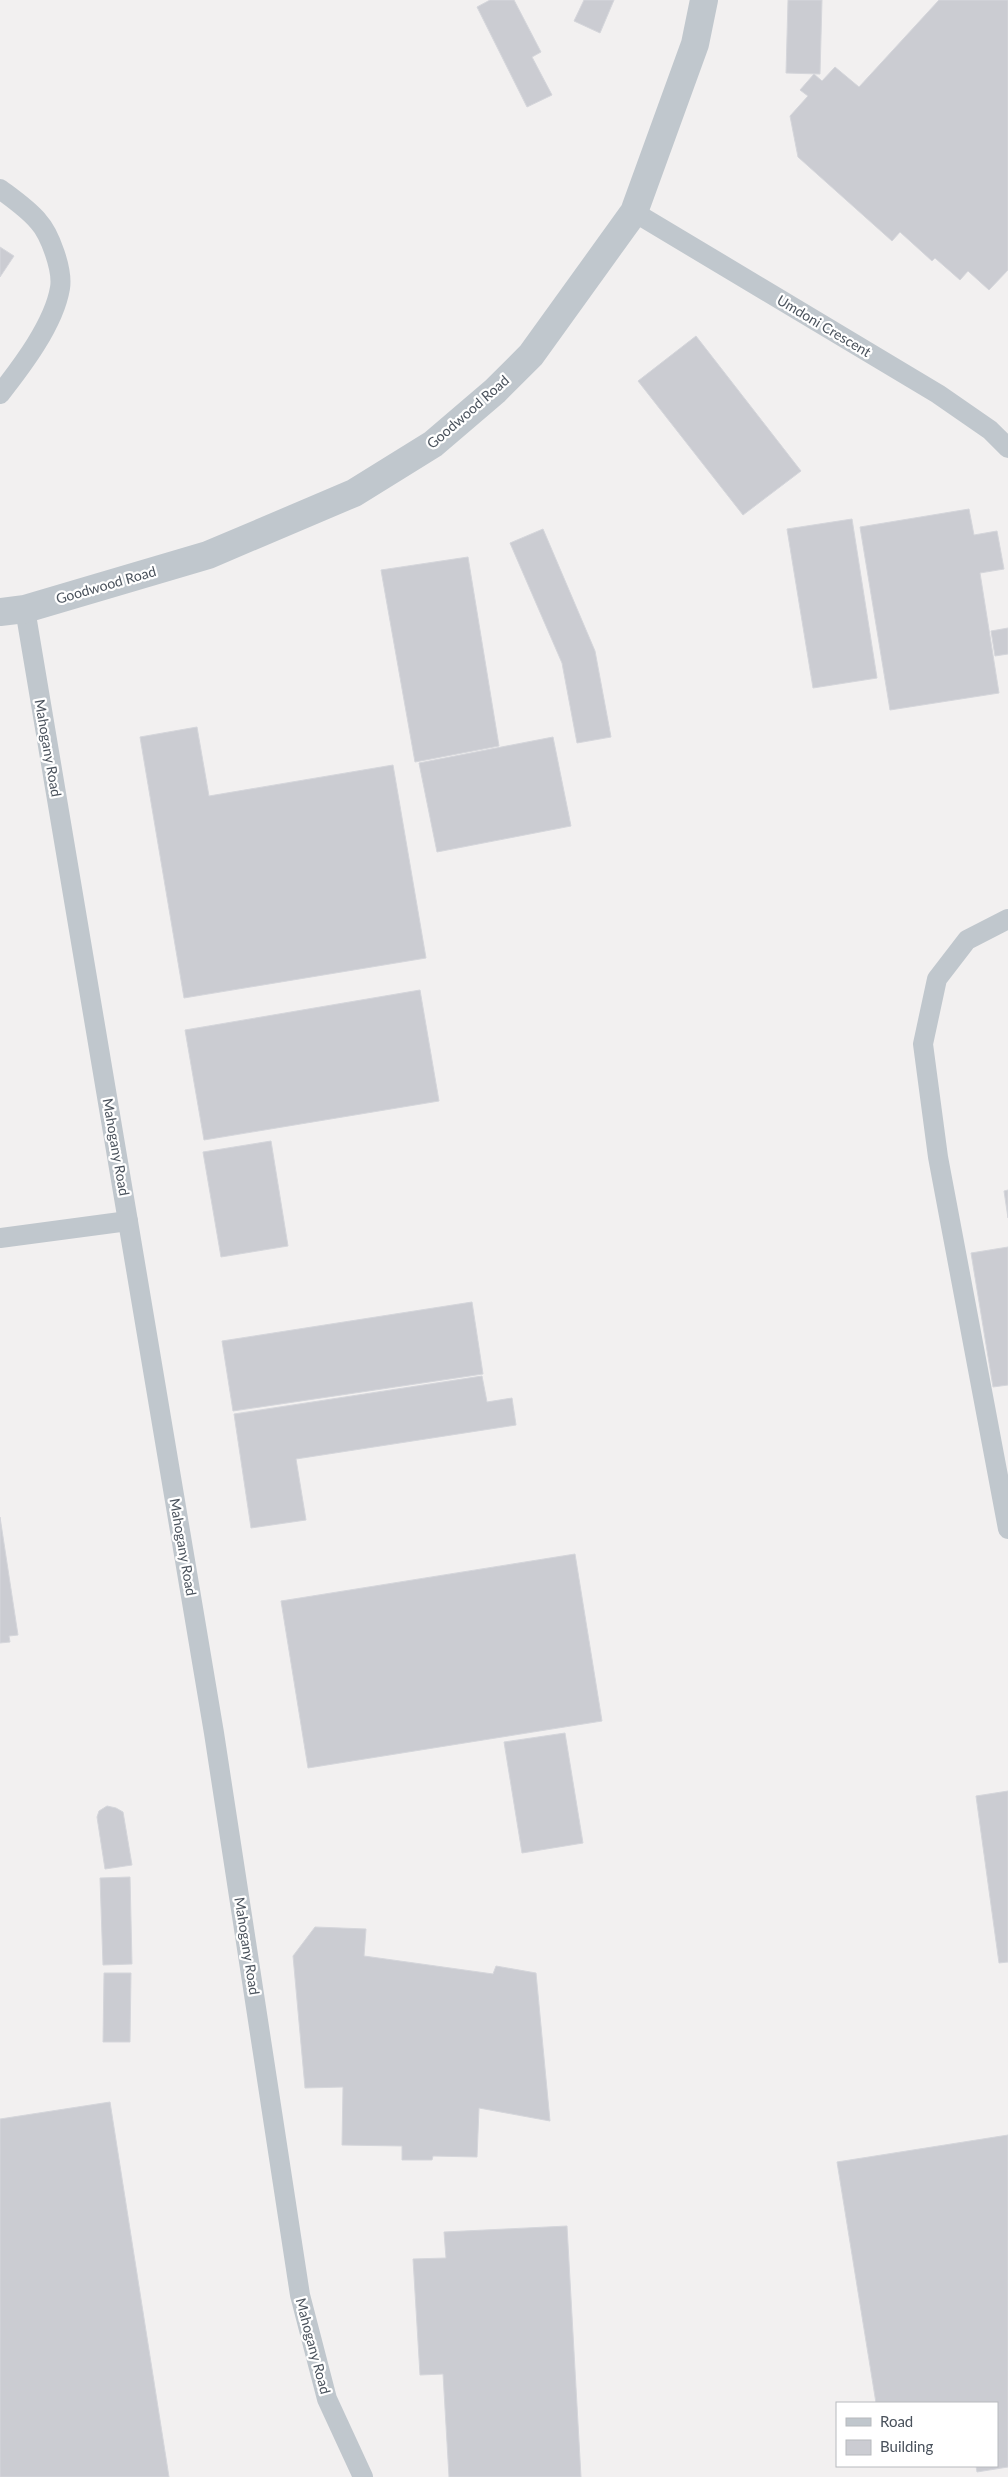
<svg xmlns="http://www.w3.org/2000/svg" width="1008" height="2477" viewBox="0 0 1008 2477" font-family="Lato,sans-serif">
<rect width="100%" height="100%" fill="#f2f0f0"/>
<g fill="#cbccd2" stroke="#d5d6db">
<path d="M490,0h24l27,52 -9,5 20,38 -25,12 -50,-100z"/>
<path d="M584,0h30l-14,33 -26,-12z"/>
<path d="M788,0h34l-2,74 -34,-1z"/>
<path d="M939,0h69v270l-19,20 -21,-19 -8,9 -25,-22 -3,3 -32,-29 -8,9 -94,-84 -8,-41 18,-20 -8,-6 14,-16 8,7 13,-14 24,20z"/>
<path d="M0,247l14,9 -14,21z"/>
<path d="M696,336l105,135 -58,44 -105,-134z"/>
<path d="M969,509l5,26 23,-4 7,38 -24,4 19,120 -109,17 -30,-183z"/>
<path d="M852,519l25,159 -64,10 -26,-159z"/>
<path d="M543,529l52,122 16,86 -34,6 -15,-80 -52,-120z"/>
<path d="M468,557l31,189 -84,16 -34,-192z"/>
<path d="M1008,628v26l-13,2 -4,-25z"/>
<path d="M197,727l12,69 184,-31 33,193 -242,40 -44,-261z"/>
<path d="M553,737l18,89 -134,26 -18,-89z"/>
<path d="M420,990l19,111 -235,39 -19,-110z"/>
<path d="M271,1141l17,105 -67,11 -18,-105z"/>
<path d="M1008,1190v28l-4,-27z"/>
<path d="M1008,1247v138l-15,2 -22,-134z"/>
<path d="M472,1302l11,72 -250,37 -11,-70z"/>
<path d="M482,1376l5,26 25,-4 4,27 -220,34 10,61 -55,8 -17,-114z"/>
<path d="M0,1517l18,118 -9,1 1,6 -10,1z"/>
<path d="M575,1554l27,167 -294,47 -27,-167z"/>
<path d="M565,1733l18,110 -61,10 -18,-111z"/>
<path d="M1008,1791v171l-9,1 -23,-167z"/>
<path d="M107,1806l9,2 7,4 9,53 -27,4 -8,-52 2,-6z"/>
<path d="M130,1877l2,87 -29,1 -3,-87z"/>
<path d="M315,1927l51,2 -2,27 129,18 3,-8 40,7 14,148 -71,-13 -2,49 -44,-1 -1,4h-30v-14l-60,-1 1,-58 -38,1 -12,-132z"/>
<path d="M104,1973h27l-1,69h-27z"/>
<path d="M110,2102l59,375h-169v-358z"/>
<path d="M1008,2135v332l-31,5 -1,-6h21v-63h-121l-39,-241z"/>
<path d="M567,2226l14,251h-132l-6,-103 -23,1 -7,-116 33,-1 -2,-26z"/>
</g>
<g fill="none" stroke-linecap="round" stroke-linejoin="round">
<g stroke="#c0c7cd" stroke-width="20">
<path d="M0,189c12,9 28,20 38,32 12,13 25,49 22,67 -6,36 -38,78 -60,106"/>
<path d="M634,212l304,182 52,36 18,18"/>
<path d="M25,609l189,1124 86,562 27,104 36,78"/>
<path d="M1008,919l-41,21 -30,39 -14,65 15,113 70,372"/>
<path d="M0,1238l128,-17"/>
</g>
<path stroke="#c0c7cd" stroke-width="28" d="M0,612l25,-3 183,-54 146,-62 79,-49 62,-53 36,-36 103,-143 61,-168 9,-44"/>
</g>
<g text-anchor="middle" stroke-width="4.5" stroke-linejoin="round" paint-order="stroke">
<g font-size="14" fill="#4a525c" stroke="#fff">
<text transform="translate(824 326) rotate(31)" y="5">Umdoni Crescent</text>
<text transform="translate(468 412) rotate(-41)" y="5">Goodwood Road</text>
<text transform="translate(106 585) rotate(-16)" y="5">Goodwood Road</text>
<text transform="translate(48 748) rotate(80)" y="5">Mahogany Road</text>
<text transform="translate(116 1147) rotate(80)" y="5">Mahogany Road</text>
<text transform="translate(183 1547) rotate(80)" y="5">Mahogany Road</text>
<text transform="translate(247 1946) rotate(81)" y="5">Mahogany Road</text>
<text transform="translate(313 2346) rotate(75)" y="5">Mahogany Road</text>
</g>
</g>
<rect x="836" y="2402" width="162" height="65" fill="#ffffff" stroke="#b7babe"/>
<rect x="846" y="2418" width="25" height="8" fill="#c0c7cd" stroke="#b7babe"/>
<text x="880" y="2427" font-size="15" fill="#4a525c">Road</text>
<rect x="846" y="2440" width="25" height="15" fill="#cbccd2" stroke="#b7babe"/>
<text x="880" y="2452" font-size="15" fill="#4a525c">Building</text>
</svg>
